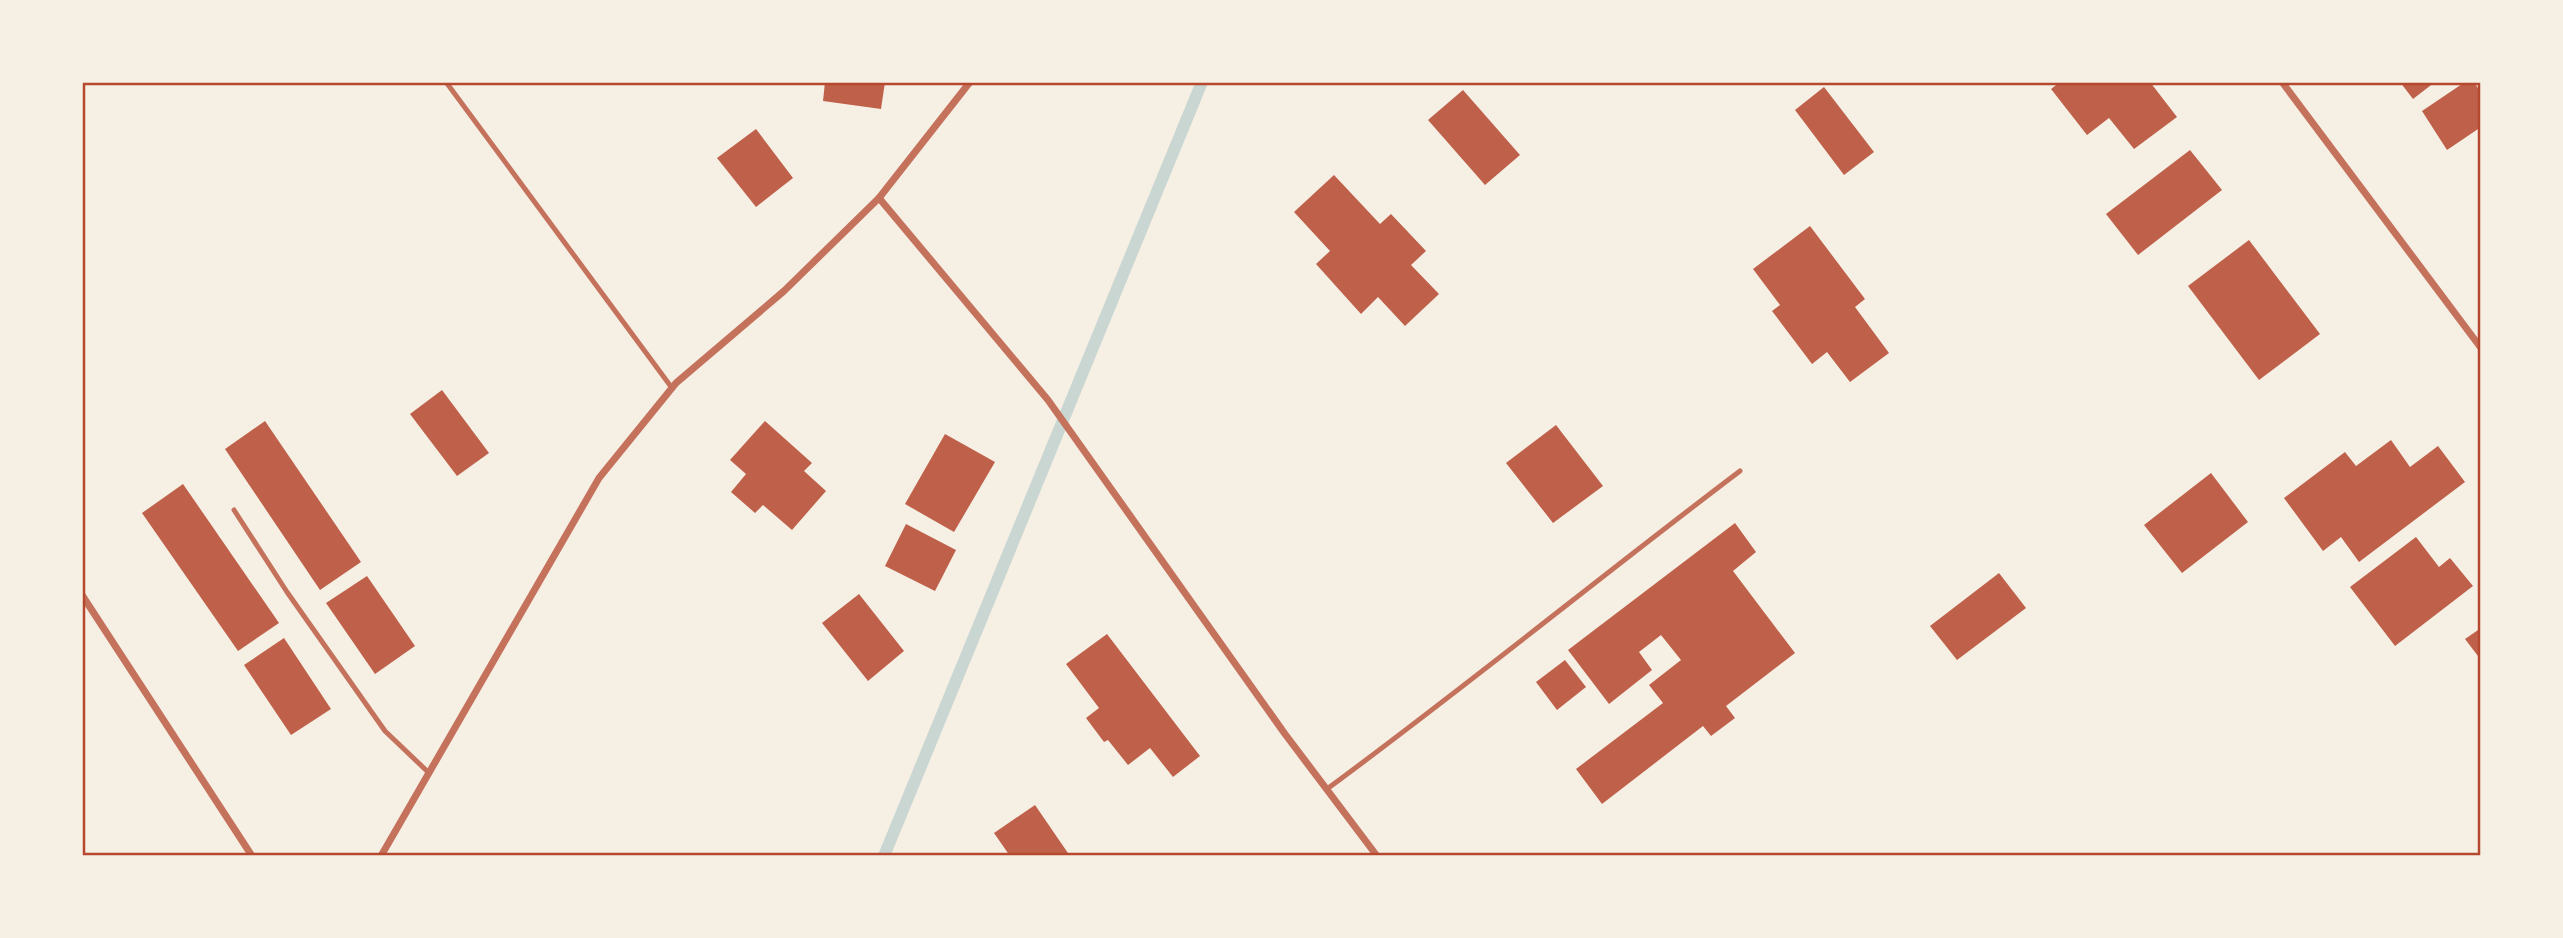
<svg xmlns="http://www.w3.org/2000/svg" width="2563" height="938" viewBox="0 0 2563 938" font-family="Cabin,sans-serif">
<rect width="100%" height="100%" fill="#f6efe4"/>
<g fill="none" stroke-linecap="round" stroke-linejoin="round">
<path stroke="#c9d6d2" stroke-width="12" d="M884,856l318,-774"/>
</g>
<g fill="#bf614a">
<path d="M825,82h60l-4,27 -58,-8z"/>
<path d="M2060,82h90l27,35 -43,32 -25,-31 -22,17 -36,-46z"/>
<path d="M2400,82h35l-22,17z"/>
<path d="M2465,82h9l7,11v34l-34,23 -25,-39z"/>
<path d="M1824,87l50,65 -30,23 -49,-65z"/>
<path d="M1463,90l57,65 -35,30 -57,-65z"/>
<path d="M756,129l37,49 -37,29 -39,-49z"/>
<path d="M2190,150l32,40 -84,65 -32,-41z"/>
<path d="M1334,175l46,49 11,-10 35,37 -15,14 28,29 -34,32 -27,-29 -17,17 -45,-50 14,-13 -36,-39z"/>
<path d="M1810,226l55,73 -10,8 34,46 -39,29 -23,-30 -15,12 -40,-53 8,-6 -27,-36z"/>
<path d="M2249,240l71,94 -61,46 -71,-94z"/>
<path d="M442,390l47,63 -32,23 -47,-62z"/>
<path d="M265,421l96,141 -41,28 -95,-141z"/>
<path d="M765,421l47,42 -8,8 22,20 -34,39 -29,-25 -8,8 -24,-21 15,-18 -16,-14z"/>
<path d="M1556,425l47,61 -50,37 -47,-60z"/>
<path d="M945,434l50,28 -41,70 -49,-28z"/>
<path d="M2391,440l19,27 28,-21 27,36 -106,80 -18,-25 -18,14 -39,-53 61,-46 11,14z"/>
<path d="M2211,473l37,49 -66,51 -38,-48z"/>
<path d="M183,484l96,139 -41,28 -96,-138z"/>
<path d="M1735,523l21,29 -23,19 62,82 -69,53 9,12 -24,18 -8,-10 -101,78 -26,-35 87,-66 -14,-18 32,-25 -20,-25 -22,17 13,18 -43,34 -41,-54z"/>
<path d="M906,524l50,26 -21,41 -50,-25z"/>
<path d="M2416,537l23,30 11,-9 23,28 -78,60 -45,-59z"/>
<path d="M1999,573l27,35 -69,52 -27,-34z"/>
<path d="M367,576l48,70 -40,28 -49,-71z"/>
<path d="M859,594l45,57 -36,30 -46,-58z"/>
<path d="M2481,628v32l-16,-21z"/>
<path d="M1107,634l93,122 -27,21 -23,-29 -22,17 -20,-25 -4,2 -18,-24 13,-10 -33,-44z"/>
<path d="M284,638l47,71 -40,26 -47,-70z"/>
<path d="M1565,660l21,27 -29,23 -21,-28z"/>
<path d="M1035,805l35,51h-60l-16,-23z"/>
</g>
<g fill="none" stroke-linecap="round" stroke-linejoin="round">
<g stroke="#c5725c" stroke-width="5">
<path d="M446,82l226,306"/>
<path d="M234,510l53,82 98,139 44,42"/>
<path d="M1327,789c140,-103 274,-213 413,-318"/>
</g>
<g stroke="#c5725c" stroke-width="7">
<path d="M2282,82l199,266"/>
<path d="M879,198l169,202 237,334 92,122"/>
<path d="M82,595l170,261"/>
<path d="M381,856l218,-378 77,-95 108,-92 95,-93 91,-116"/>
</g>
</g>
<rect width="2563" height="938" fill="none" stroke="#f6efe4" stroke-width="168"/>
<rect x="84" y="84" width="2395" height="770" fill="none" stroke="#b5482f" stroke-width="2.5"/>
</svg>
